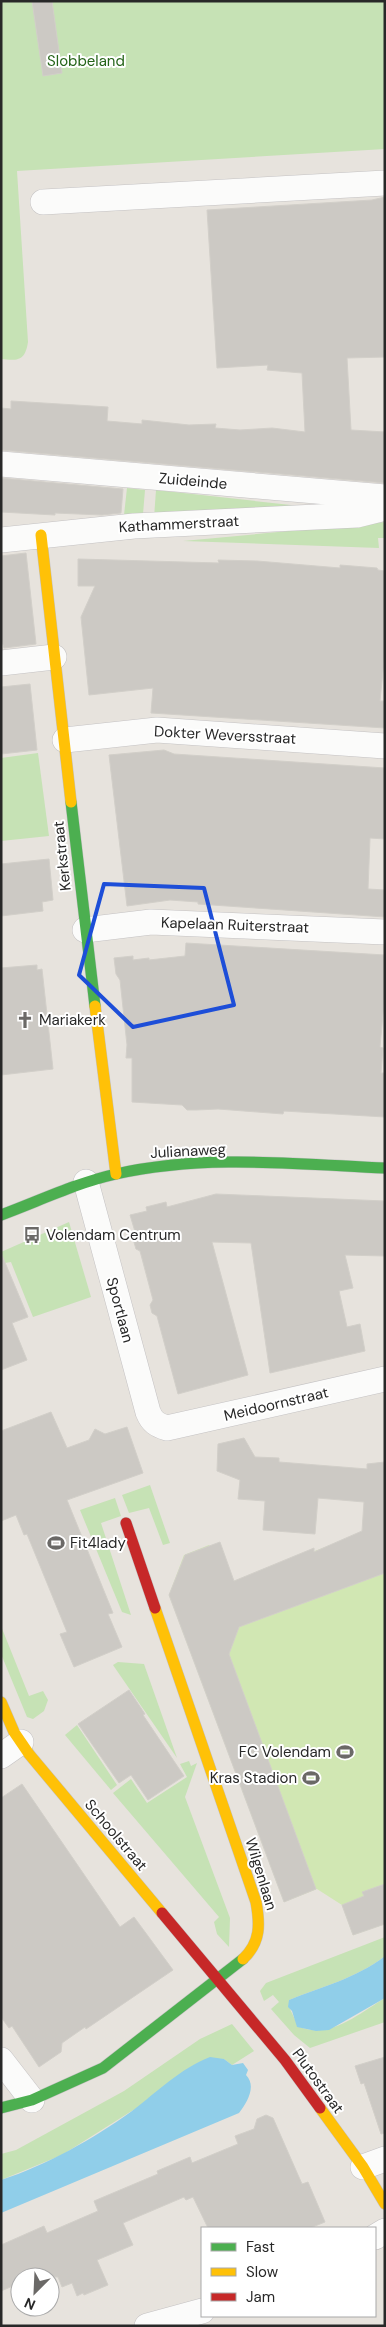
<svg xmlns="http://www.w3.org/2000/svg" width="386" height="2327" viewBox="0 0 386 2327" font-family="'DM Sans',sans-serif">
<rect width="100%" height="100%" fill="#e7e3dd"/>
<g fill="#c6e2b5">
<path d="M1,1h384v148l-368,22 11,171c-3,19 -10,19 -27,17z"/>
<path d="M127,488l18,2 -2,24 -19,1z"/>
<path d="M156,490l153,17 -155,11z"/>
<path d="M385,522v16h-7l1,10 -196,-7z"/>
<path d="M38,753l11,83 -48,5v-83z"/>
<path d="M69,1222l22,75 -58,20 -22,-55 -6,1 -4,-11z"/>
<path d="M150,1485l20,58 -7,2 -14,-37 -20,5 -7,-18z"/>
<path d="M115,1498l6,18 -20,7 30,92 -9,-3 -42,-102z"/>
<path d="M1,1626l28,70 14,-5 5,9 -4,11 -11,8 -6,-2 -26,-63z"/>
<path d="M118,1662l26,2 33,94 -64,-93z"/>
<path d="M77,1725l40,60 -6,5 -46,-55z"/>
<path d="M189,1761l2,5 6,-3 -12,34 45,121 -1,29 -12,-13 -3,-12 5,-5 -106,-124 18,-14 16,24 40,-26 -7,-13z"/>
<path d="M385,1937v19c-30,23 -62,30 -96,44l1,9 8,17c30,15 62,-13 87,-28v24l-75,26 -16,-13 -23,-26 8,-7 -6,-7 -9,6 -4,-10 6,-8z"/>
<path d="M232,2024l22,27 -22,14 -8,-6 -94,53 -68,43 -61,25v-26l15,-4 108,-59 76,-52z"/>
</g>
<path fill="#d1e7b3" d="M385,1525v399l-32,11 -11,-30 -25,-16 -33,13 -115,-307 15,-40 25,-10 17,39z"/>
<g fill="#90cee9">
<path d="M385,1956v42l-56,32 -13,1 -19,-4 -5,-16 -4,-4 1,-7c34,-14 66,-21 96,-44z"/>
<path d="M210,2057l14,2 8,6 11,-2 5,7 -2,5c11,11 1,28 -7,38l-238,100v-33c46,-15 92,-41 131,-69 25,-19 49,-43 78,-54z"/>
</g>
<g fill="#ccc9c4" stroke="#d2cfc9">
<path d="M32,1h20l10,72 -19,3z"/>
<path d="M385,197v160l-38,1 4,72 34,2v51l-384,-33v-42l10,1v-8l97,6 -1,14 35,3v-4l47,5 27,-1 -1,4 25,2 32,-2 33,4 -3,-59 -35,-3 1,-5 -51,3 -10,-158 165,-10z"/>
<path d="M1,478l122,11 -2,24 -19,2 -47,-2v2l-54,-3z"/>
<path d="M26,553l10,91 -32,4 -3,-10v-82z"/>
<path d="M78,559l141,4 -1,-3 39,1 83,7v-3l37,3 1,2 7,1v80l-5,50h5v27l-234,-15 2,-25 -64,7 -8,-78 14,-31h-17z"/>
<path d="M30,684l7,66 -36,4v-67z"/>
<path d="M164,750l10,4 211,14v71l-15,-1 -2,51 17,1v27l-187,-13v-2l-28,-2 -43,6 -18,-151z"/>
<path d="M49,859l4,41 -11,2 1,9 -42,5v-52z"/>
<path d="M186,943l199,12v38l-5,54 3,1 -2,25h4v44l-101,-6 -1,3 -65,-5 -22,1h-9l-5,-5 -50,-3v-44h-6l1,-13 -7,-65 -4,-6 -2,-16 19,-2v4l16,-2v2l36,-4z"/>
<path d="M37,965v5l5,-1 11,100 -52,6v-107z"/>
<path d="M216,1194l169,7v55l-40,-1 8,33 -14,3 8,36 13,-3 5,27 -95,22 -19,-130 -39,-1 36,133 -70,19 -21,-78 -5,-3 -2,-8 3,-5 -13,-49 -4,-2 -3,-10 3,-4 -6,-20 17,-4 -1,-4 20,-5 1,5z"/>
<path d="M1,1253l27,64 -16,6 15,37 -26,10z"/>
<path d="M51,1412l16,36 22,-8 6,-11 10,5 22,-7 16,46 -76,27 46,113 -5,1 14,33 -48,20 -14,-33 7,-2 -40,-98 -3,1 -8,-20 -15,6v-90z"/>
<path d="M244,1438l11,19 24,1v4l88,7v-5l18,-2v111l-146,54 -10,27 87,235 -32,13 -115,-307 16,-40 35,-13 14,39 80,-33v4l48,-21 2,-29 -46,-4 -3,36 -52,-4 2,-29 -27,-2 2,-19 -23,-9 1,-27z"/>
<path d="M129,1690l16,24 -2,1 41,61 -36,24 -17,-25 -12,8 -41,-59z"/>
<path d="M22,1784l98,143 14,-10 39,53 -87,59 -1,-2 -23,16 -1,9 -22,15 -27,-41 -3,2 -8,-11v-219z"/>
<path d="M385,1884v40l-32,11 -11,-30 22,-9 -2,-4z"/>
<path d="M385,2057v76l-4,1 -17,-51 -3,1 -6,-18z"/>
<path d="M266,2115l7,3 29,66 6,-2 17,40 -15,6h-102l-15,-31 -7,3 -2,-3 -61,26 10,22 -36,15 11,25 -24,10 -1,-2 -6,3 -5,-13 -10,4 -4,-10h-38v6l-19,8v-46l43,-19 3,7 51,-22 -4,-10 64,-27 -1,-3 33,-14 2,6 46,-19 -3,-8 19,-7 3,-10z"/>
</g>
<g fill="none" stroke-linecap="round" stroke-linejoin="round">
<g stroke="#c4c2c3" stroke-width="26">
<g id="street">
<path d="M43,202l342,-19"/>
<path d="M1,464l384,33"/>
<path d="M1,540l133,-14 223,-11 28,-7"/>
<path d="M1,663l53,-6"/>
<path d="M65,740l92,-10 228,16"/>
<path d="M85,930l66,-8 234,10"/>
<path d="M86,1182l62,230c4,10 9,13 19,16l218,-49"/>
<path d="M1,1756l20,-14"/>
<path d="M1,2060l31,40"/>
<path d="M363,2167l22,-8"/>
<path d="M375,2237l10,-6"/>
<path d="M147,2326l55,-15"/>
</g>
</g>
<g stroke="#c4c2c3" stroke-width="12">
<g id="fast">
<path d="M71,802l24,204"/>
<path d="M1,1215c38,-14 75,-32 115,-41 88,-20 180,-10 269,-6"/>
<path d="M1,2108l31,-8 71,-32 140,-109"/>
</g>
</g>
<g stroke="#c4c2c3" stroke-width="12">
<g id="slow">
<path d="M41,535l30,267"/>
<path d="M95,1006l21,168"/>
<path d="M155,1608l101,294c4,22 5,40 -13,57"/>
<path d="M1,1702l13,30 15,22 133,159"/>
<path d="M320,2108l43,59 22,37"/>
</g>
</g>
<g stroke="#c4c2c3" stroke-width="12">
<g id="jam">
<path d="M126,1523l29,85"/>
<path d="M162,1913l123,147 35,48"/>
</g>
</g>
<use href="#street" stroke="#fbfbfa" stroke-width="25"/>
<use href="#fast" stroke="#4caf50" stroke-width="11"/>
<use href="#slow" stroke="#ffc107" stroke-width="11"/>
<use href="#jam" stroke="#c62828" stroke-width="11"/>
</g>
<path fill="none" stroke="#1d4ed8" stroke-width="4" stroke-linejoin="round" d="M104,884l100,4 30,117 -101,22 -54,-52z"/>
<defs>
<g id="church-bare" transform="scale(1.35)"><path d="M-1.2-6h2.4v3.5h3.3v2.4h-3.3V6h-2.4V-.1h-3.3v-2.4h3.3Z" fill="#6b6967" stroke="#fff" stroke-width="2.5" paint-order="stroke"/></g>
<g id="bus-bare" transform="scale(1.35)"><path d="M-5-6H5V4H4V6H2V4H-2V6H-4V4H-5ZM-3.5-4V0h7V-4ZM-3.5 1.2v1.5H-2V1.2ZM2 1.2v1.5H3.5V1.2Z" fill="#6b6967" stroke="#fff" stroke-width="2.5" paint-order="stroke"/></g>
<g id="stadium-bare" transform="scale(1.35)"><path d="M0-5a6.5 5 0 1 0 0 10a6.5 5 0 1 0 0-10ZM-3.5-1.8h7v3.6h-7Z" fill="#6b6967" stroke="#fff" stroke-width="2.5" paint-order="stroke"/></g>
</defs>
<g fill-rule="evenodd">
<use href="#church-bare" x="25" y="1020"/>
<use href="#bus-bare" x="32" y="1235"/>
<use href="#stadium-bare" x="56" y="1543"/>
<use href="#stadium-bare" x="345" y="1752"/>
<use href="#stadium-bare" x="311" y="1778"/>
</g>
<g text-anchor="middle" stroke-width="4" stroke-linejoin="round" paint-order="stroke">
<g font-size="15" fill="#256419" stroke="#fff">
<text x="86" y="66">Slobbeland</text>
</g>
<g font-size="15" fill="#282828" stroke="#fff">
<text transform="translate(193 481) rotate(5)" y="5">Zuideinde</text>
<text transform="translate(179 524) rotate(-3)" y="5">Kathammerstraat</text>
<text transform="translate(225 735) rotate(3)" y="5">Dokter Weversstraat</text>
<text transform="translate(62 856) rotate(-96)" y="5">Kerkstraat</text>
<text transform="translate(235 925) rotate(2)" y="5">Kapelaan Ruiterstraat</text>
<text transform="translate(188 1151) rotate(-3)" y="5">Julianaweg</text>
<text transform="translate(120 1310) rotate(75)" y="5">Sportlaan</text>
<text transform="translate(276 1404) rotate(-13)" y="5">Meidoornstraat</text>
<text transform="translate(116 1835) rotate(50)" y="5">Schoolstraat</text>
<text transform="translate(261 1874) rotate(73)" y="5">Wilgenlaan</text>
<text transform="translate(318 2081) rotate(54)" y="5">Plutostraat</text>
</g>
<g font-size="15" fill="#282828" stroke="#fff" text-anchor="start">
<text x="39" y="1025">Mariakerk</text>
<text x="46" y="1240">Volendam Centrum</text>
<text x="70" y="1548">Fit4lady</text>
<text x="331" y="1757" text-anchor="end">FC Volendam</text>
<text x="297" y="1783" text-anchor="end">Kras Stadion</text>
</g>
</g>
<rect width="386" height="2327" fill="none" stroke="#282828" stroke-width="5"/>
<rect x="201" y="2227" width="175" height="90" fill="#ffffff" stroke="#a9a9a9"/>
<rect x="211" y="2243" width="25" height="8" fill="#4caf50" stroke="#a9a9a9"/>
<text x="246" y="2252" font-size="15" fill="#282828">Fast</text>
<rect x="211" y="2268" width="25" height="8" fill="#ffc107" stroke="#a9a9a9"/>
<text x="246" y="2277" font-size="15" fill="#282828">Slow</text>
<rect x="211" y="2293" width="25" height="8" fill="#c62828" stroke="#a9a9a9"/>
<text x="246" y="2302" font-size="15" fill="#282828">Jam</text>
<g transform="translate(35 2292) rotate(204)"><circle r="24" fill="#ffffff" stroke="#a9a9a9"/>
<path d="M0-4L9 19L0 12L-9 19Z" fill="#6b6967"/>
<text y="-8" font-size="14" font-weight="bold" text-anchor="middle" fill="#282828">N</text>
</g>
</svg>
